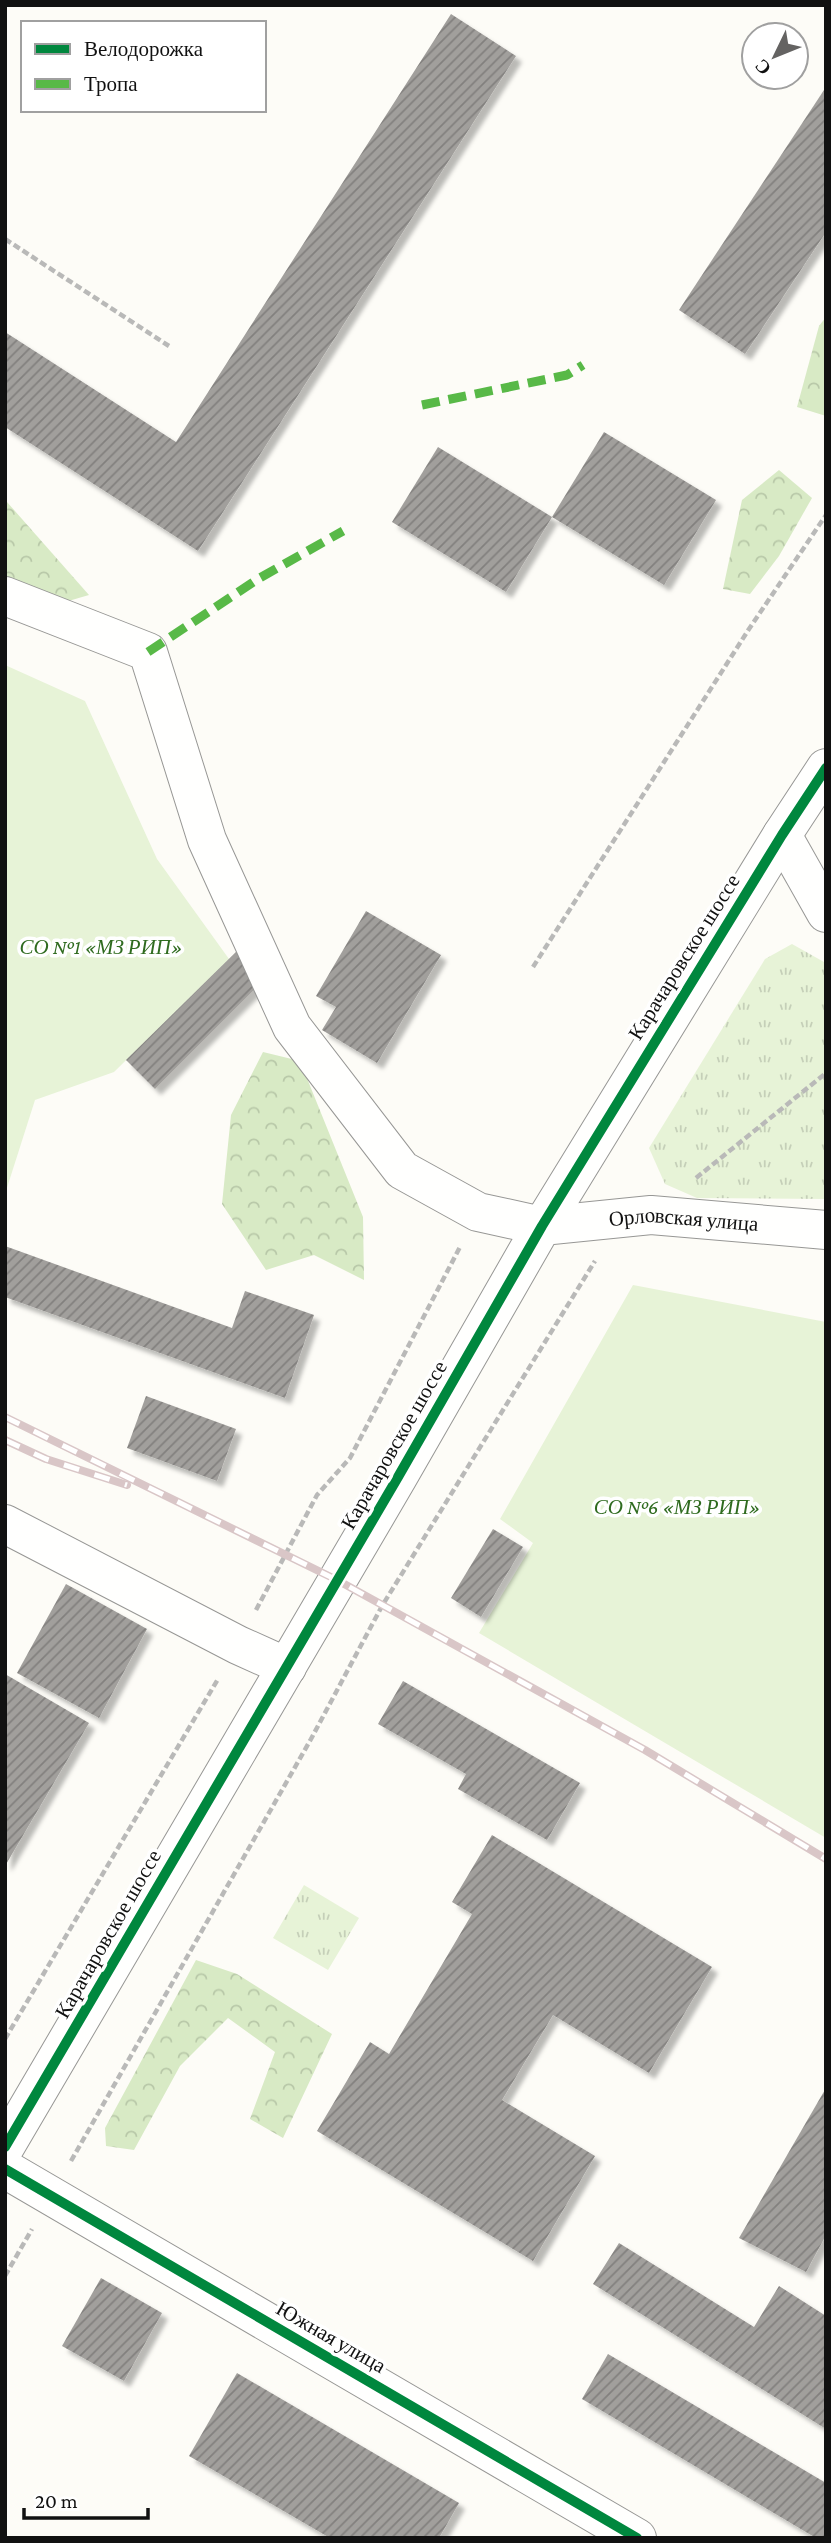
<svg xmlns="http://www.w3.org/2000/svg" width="831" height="2543" viewBox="0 0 831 2543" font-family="'Crimson Pro',serif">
<defs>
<pattern id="grass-tufts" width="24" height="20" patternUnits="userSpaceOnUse" patternTransform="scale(1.75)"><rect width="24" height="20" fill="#e7f3d7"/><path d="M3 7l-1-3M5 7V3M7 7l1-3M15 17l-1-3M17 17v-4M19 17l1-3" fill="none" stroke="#c5cfb8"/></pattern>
<pattern id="forest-crowns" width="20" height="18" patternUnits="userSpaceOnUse" patternTransform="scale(1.75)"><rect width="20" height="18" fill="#d8eac5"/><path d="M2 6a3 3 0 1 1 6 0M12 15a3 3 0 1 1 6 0" fill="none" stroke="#b8c8a8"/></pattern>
<pattern id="building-hatch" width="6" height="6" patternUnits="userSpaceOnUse" patternTransform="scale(1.75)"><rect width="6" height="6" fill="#a19f9c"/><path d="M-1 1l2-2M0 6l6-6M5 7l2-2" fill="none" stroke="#82807e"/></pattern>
<filter id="shadow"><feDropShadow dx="6" dy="6" stdDeviation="2" flood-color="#0004"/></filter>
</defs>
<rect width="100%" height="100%" fill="#fdfcf7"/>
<g fill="url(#grass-tufts)">
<path d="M792,944l32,18 2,3v234l-129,-1 -32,-14 -16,-36 116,-189z"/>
<path d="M304,1885l55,33 -31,52 -55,-32z"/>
</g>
<g fill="url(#forest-crowns)">
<path d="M826,317v99l-29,-9 22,-81z"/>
<path d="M779,470l33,28 -33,58 -29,38 -27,-5 19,-89z"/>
<path d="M5,501l2,1 82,93 -24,7 -60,-26z"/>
<path d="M263,1052l37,9 63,156 1,63 -50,-25 -48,15 -44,-66 9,-89z"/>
<path d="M196,1960l41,14 95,60 -49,104 -33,-19 25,-67 -47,-34 -48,48 -46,84 -28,-4 -1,-18z"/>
</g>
<g fill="#e7f3d7">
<path d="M5,665l80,36 72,158 72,100 -115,113 -79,28 -30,94z"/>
<path d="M633,1285l193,37v516l-347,-205 54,-90 -33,-24z"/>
</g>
<g fill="url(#building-hatch)" filter="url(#shadow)">
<path d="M451,14l65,42 -318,495 -193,-124v-95l171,110z"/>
<path d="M826,87v145l-81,122 -66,-44z"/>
<path d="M604,432l112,68 -52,85 -112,-68z"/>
<path d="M438,447l114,70 -46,75 -114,-70z"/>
<path d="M366,911l75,44 -64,108 -55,-33 14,-23 -20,-11z"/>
<path d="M238,950l27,29 -110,110 -29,-29z"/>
<path d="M5,1246l227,82 13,-37 69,24 -29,83 -280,-101z"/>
<path d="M146,1396l90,33 -19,52 -90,-33z"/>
<path d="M493,1529l30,18 -42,70 -30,-19z"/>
<path d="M66,1584l81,45 -48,89 -82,-45z"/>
<path d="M5,1674l84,49 -84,143z"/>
<path d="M403,1681l177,102 -33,57 -89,-51 8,-15 -88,-50z"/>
<path d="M492,1835l220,132 -63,106 -96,-58 -51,85 93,56 -62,105 -216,-130 53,-89 19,12 83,-140 -20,-12z"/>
<path d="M826,2088v147l-20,37 -67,-34z"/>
<path d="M619,2243l135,84 25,-41 47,30v113l-233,-145z"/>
<path d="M101,2278l61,35 -38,68 -62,-35z"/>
<path d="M608,2354l218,129v55h-10l-234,-139z"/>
<path d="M237,2373l222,130 -20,35h-109l-141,-82z"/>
</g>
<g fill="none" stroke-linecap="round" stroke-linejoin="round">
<g stroke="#979795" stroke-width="40">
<g id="minor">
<path id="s1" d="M5,596l143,56 59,188 85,187 110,143 76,42 64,14 109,-11 175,15"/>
<path d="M782,835l44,78"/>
<path d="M5,1524l233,121 49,22"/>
<path d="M5,2147l393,-670 144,-251 240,-391 44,-67"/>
<path d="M5,2169l632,369"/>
</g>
</g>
<g stroke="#b9b9b8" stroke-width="4.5" stroke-dasharray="7 3.5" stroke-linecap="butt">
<path d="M5,239l164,107"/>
<path d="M533,967l216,-338 77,-114"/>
<path d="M696,1178l130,-105"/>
<path d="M256,1610l61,-115 33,-37 110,-211"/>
<path d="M5,2039l213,-360"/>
<path d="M71,2161l240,-422 71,-133 213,-345"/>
<path d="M5,2276l27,-47"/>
</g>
<use href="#minor" stroke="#fffffe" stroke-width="38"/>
<g stroke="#d9c6c7" stroke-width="8">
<g id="rail">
<path d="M5,1417l332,163 308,170 181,109"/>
<path d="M5,1440l41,19 81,26"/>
</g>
</g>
<use href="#rail" stroke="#fff" stroke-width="5" stroke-dasharray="16" stroke-linecap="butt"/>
<g stroke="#58b947" stroke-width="9" stroke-dasharray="18 9" stroke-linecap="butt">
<path d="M422,405l145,-30 16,-10"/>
<path d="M148,652l110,-73 85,-48"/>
</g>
<g stroke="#fff" stroke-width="15">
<g id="cycleway">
<path d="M5,2147l393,-670 144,-251 240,-391 44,-67"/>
<path d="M5,2169l632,369"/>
</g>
</g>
<use href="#cycleway" stroke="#00873e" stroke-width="10"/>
</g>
<g text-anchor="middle" stroke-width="7" stroke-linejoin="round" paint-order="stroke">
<g font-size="21" font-style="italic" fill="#2f6b1f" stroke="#fff">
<text x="101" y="954">СО №1 «МЗ РИП»</text>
<text x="677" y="1514">СО №6 «МЗ РИП»</text>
</g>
<g font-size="21" fill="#111" stroke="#fff">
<text transform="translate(684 957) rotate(-58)" y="7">Карачаровское шоссе</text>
<text dy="7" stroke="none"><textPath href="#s1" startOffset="1031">Орловская улица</textPath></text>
<text transform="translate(394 1445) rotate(-60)" y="7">Карачаровское шоссе</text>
<text transform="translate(108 1934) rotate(-60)" y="7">Карачаровское шоссе</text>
<text transform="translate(331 2337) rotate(30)" y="7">Южная улица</text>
</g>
</g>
<rect width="831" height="2543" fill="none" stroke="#111111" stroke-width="14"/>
<rect x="21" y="21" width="245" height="91" fill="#ffffff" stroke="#a0a0a0" stroke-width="2"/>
<rect x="35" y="44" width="35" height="10" fill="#00873e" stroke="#a0a0a0" stroke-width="2"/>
<text x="84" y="56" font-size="21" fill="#111111">Велодорожка</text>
<rect x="35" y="79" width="35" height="10" fill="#58b947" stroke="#a0a0a0" stroke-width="2"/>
<text x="84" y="91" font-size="21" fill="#111111">Тропа</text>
<g transform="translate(775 56) rotate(227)"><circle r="33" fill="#ffffff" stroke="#a0a0a0" stroke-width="2"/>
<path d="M0-5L12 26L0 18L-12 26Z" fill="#646362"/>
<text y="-10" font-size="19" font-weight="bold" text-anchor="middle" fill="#111111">С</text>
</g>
<path d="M24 2508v10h124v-10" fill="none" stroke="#111111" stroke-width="3.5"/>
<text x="35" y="2508" font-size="21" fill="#111111" stroke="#ffffff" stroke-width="5" paint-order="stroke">20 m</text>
</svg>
